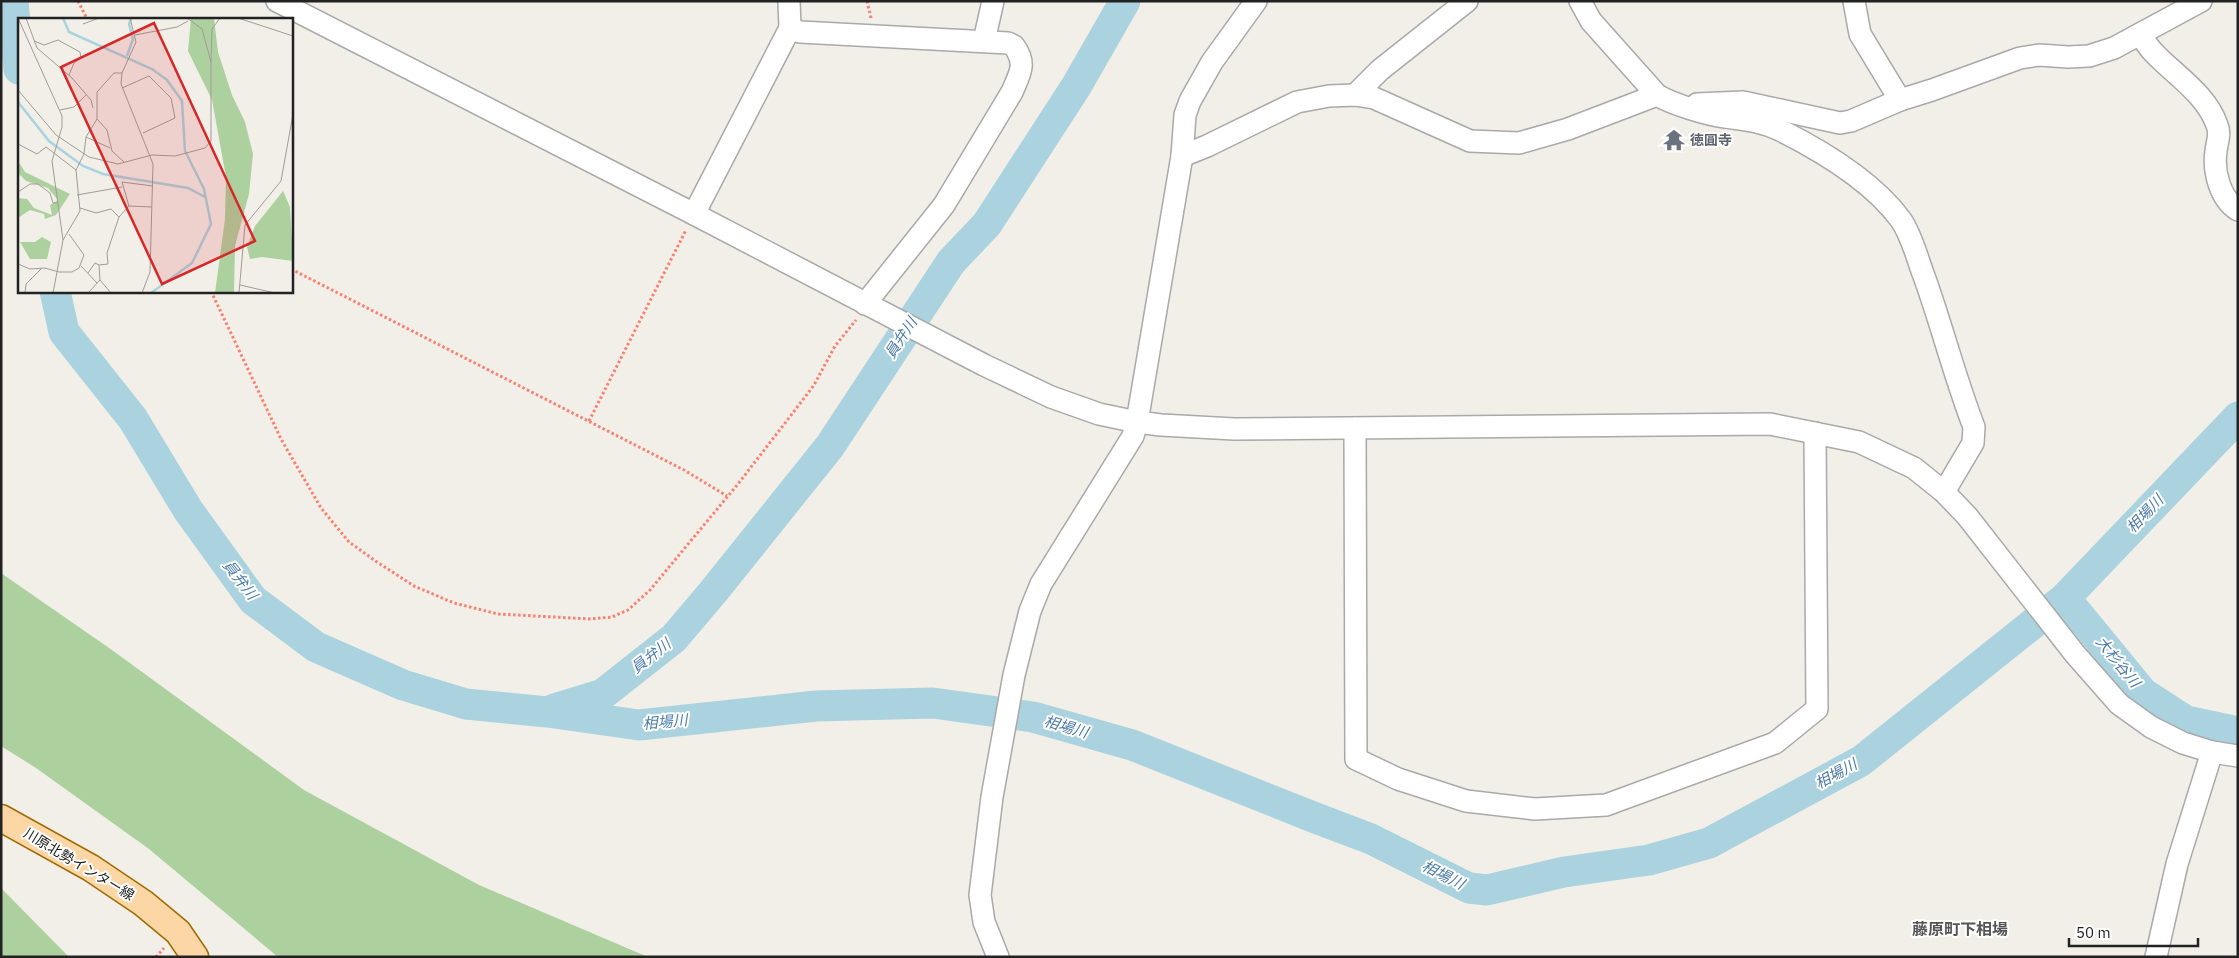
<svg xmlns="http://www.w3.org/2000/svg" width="2239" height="958" viewBox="0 0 2239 958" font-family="'IBM Plex Sans','Noto Sans JP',sans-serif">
<rect width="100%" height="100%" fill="#f2efe9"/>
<g fill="#add19e">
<path d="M1,573l111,77 192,140 175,95 169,72h-370l-129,-108 -113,-81 -35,-22z"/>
<path d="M1,888l68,69h-68z"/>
</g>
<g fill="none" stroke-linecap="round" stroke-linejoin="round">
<g stroke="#aad3df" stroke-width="31">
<path d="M13,1l6,68"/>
<path d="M55,291l9,41 69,87 55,91 65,90 63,47 87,38 63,19 81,8 92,13 177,-19 117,-3 100,14 99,28 181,72 58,22 98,49 18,2 77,-18 85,-12 60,-17 152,-82 204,-163 173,-181"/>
<path d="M2065,598l78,95 43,28 52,11"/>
<path d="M554,709l49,-15 71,-56 39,-46 117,-146 121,-184 36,-38 90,-139 48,-84"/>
</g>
<g stroke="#a9a9a9" stroke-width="24">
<g id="minor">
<path d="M277,1l417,213 290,151 67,32 48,17 38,8 24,3 73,4 536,-5 89,18 55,26 30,24 23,24 108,138 44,50 32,23 32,16 29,9 26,4"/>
<path d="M1580,1l11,20 66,74c15,9 50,20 68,22 20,3 37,4 55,13 42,21 93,52 121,90 11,16 16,38 23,56 18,50 31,102 50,151l-1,16 -29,49"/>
<path d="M1854,1l6,33 40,66"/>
<path d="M790,28l10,4 208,11 6,3c13,18 6,27 -2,46l-68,113 -79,99"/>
<path d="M2140,34c4,6 8,13 14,19 22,23 52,41 63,72 4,9 0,17 -1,26 -3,20 4,48 22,59"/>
<path d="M984,41l9,-40"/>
<path d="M1355,95l25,-25 87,-69"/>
<path d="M1697,104l46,-2 97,21 11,-2 49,-21 32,-10 88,-32 19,-3 29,2 21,-1 25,-8 87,-47"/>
<path d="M1182,156l25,-10 90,-44 32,-6 26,-1 19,3 96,43 49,2 49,-14 89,-34"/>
<path d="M694,214l96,-186 -1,-27"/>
<path d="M1355,428l1,331 42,20 68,22 69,8 71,-4 169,-62 42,-34 -2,-276"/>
<path d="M998,957l-14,-35 -4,-27 12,-98 22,-122 16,-64 11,-27 92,-148 4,-14 45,-266 3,-41 5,-14 22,-39 44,-61"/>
<path d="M2156,957l21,-93 35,-112"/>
</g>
</g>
<g stroke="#a06b00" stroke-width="29">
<path id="major" d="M1,818l90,50 52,35 35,29 17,25"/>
</g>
<g stroke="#fa8072" stroke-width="3" stroke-dasharray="2.5 2.5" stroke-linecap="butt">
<path d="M78,1l9,18"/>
<path d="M867,1l4,17"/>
<path d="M291,269l393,201 43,26"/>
<path d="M211,291l70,148 40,69 28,34 28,20 37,24 40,17 44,11 93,5 21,-2 16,-7 22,-20 88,-106 54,-70 22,-29 21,-39 21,-26"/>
<path d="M589,421l97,-191"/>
<path d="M156,957l8,-9"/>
</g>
<use href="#minor" stroke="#fff" stroke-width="21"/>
<use href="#major" stroke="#fcd6a4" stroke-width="26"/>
</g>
<defs>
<g id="temple-bare" transform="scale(1.725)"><path d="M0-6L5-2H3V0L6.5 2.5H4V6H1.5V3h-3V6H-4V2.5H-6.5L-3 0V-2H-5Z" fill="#6b7280" stroke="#fff" stroke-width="2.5" paint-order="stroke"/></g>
</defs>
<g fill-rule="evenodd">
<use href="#temple-bare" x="1674" y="140"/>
</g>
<g text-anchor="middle" stroke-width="4" stroke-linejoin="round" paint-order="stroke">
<g font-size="14" font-weight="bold" fill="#5b616d" stroke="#fff" text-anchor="start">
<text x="1690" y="145">徳圓寺</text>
</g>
<g font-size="14" fill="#222" stroke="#fff">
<text transform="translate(79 864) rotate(31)" y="5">川原北勢インター線</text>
</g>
<g font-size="15" font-style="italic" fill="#4a7aab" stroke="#fff">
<text transform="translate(901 338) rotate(-57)" y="5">員弁川</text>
<text transform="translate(2145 514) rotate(-46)" y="5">相場川</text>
<text transform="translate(240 580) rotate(52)" y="5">員弁川</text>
<text transform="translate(651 656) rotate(-38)" y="5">員弁川</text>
<text transform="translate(2118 662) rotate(51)" y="5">大杉谷川</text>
<text transform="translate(665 722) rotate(-5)" y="5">相場川</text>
<text transform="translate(1066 727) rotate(16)" y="5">相場川</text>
<text transform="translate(1836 774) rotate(-29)" y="5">相場川</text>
<text transform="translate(1443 875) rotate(27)" y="5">相場川</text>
</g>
<g font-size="16" font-weight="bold" fill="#555" stroke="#fff">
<text x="1960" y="935">藤原町下相場</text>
</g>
</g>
<g transform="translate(18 18)">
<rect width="275" height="275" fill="#f2efe9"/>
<path d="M173,0h23l4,34 14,43 13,27 8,32 -4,40 -14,52 -1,47h-19l10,-74 1,-42 -14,-77 -24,-49zM0,143l7,11 45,22 -14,21 -11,4 -1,-5 -14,-4 -12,8v-20l9,1 7,9 18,7 -2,-10 8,-5 -10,-12 -22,-7 -8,-8zM265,173l7,16 3,54 -31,-4 -12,2 -3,-12 8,-21zM24,219l9,5 -4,17h-17l-10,-17h15z" fill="#add19e"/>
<path fill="none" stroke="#aad3df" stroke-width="2.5" d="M45,0l6,14 83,37 15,11 15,21 3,50 19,38 7,35 -19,39 -41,30M109,38l6,-17 -4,-15 2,-5M0,84l31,39 34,25 20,8 85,14 17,9"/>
<path fill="none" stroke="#9f9d99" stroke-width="1" d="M0,0l44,98v11l-10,34 11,79 -10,53M8,0l11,30 35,30 19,22 2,8M112,0l6,24 -14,31 -1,11 32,80 -3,108 -8,21M169,0l15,11 9,33 1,-33 8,-11M220,0l55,18M65,6l16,-6M117,17l42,-8 11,-6M16,23l10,4 14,-5 22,12 1,6 -7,5 -5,12M104,70l27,-12 22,22 4,20 -32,15M0,72l38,45 33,22 29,7 34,-9 23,1 30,-8 6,-7v-79M42,92l14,-3 12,-12M79,101l10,11 5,21 12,11M68,119l24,11M0,126l19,10 9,-7 30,23M0,174l12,-8h8l12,9 3,10h5M59,177l45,-8M111,188l-7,-24 31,4M62,190l16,5 15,-4 8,8 10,-11 23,1M45,222l17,-29 -4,-41 8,-16 2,-17 11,-18v-27l17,-19h8M0,246l12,5 15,-1 14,4h13l7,-4 5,-13 -15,-21M81,247l9,-1 -1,-11 12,-36M63,248l16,17M70,255l7,-10 4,2 1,15M222,267l35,8M7,275l1,-9 16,-16M70,275l12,-13 11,13M221,275l6,-68 36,-44 12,-67"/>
<path fill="#d62828" fill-opacity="0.15" stroke="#d62828" stroke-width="2.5" d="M136,5l101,218 -93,43 -101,-217z"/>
<rect width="275" height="275" fill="none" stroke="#222" stroke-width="2.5"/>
</g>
<rect width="2239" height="958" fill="none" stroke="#222222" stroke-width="5"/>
<path d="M2069 938v8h129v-8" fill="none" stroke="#222222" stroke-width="2.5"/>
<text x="2076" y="938" font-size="15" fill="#222222" stroke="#ffffff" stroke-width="4" paint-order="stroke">50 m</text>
</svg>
